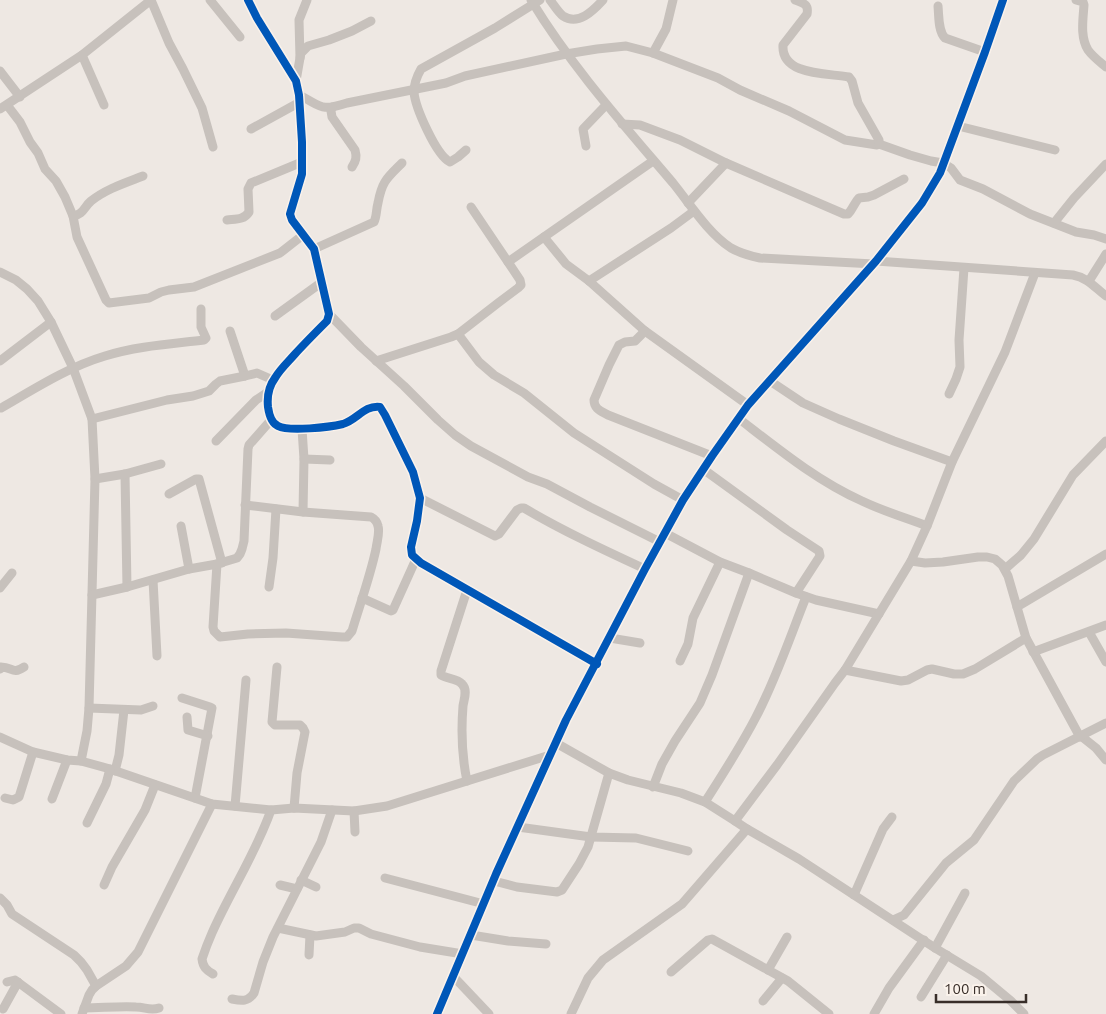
<svg xmlns="http://www.w3.org/2000/svg" width="1106" height="1014" viewBox="0 0 1106 1014" font-family="Ubuntu,sans-serif">
<rect width="100%" height="100%" fill="#eee8e3"/>
<g fill="none" stroke-linecap="round" stroke-linejoin="round">
<g stroke="#c7c1bc" stroke-width="9">
<path d="M151,0l18,43 14,26 19,39 11,39"/>
<path d="M210,0l30,37"/>
<path d="M248,0l9,18 39,63 3,14 3,47v32l-12,40 2,6 22,29 15,65 -2,7c-11,11 -22,22 -32,33 -7,8 -15,15 -20,24 -6,8 -8,19 -7,29 1,7 3,16 10,19 11,6 52,1 65,-2 14,-4 21,-19 37,-17l5,8 28,57 7,26 -3,23 -6,26 1,8 9,8 176,101"/>
<path d="M531,0c40,66 92,124 142,183 17,21 35,50 58,65 9,5 19,8 29,10l114,6"/>
<path d="M550,0c4,5 8,12 13,16 15,10 30,-5 40,-16"/>
<path d="M1076,0l7,2 1,3c-1,15 -4,32 4,45 5,7 12,12 18,17"/>
<path d="M938,6c1,10 0,25 7,32l40,14"/>
<path d="M653,53l13,-24 7,-29"/>
<path d="M82,55l22,50"/>
<path d="M300,58l-1,-38 8,-20"/>
<path d="M0,71l20,26"/>
<path d="M296,81l4,-23 1,-5 7,-7 21,-6 23,-9 19,-10"/>
<path d="M299,95c23,11 20,17 48,8l99,-20 19,-7 101,-22 31,-5 29,-3 27,7 65,25 22,12 49,21 56,29 32,5 2,-1v-4l-21,-37 -6,-22 -3,-4c-21,-4 -68,-1 -66,-32l24,-31c2,-10 -4,-11 -12,-14"/>
<path d="M7,105l13,17 10,20 8,11 7,16 11,12 9,16 8,19 4,21 29,63 3,3 40,-5 12,-6 8,-2 25,-3 86,-34 23,-18"/>
<path d="M332,107l-1,4 1,6 23,33c2,7 1,11 -3,17"/>
<path d="M0,109l82,-54 69,-55"/>
<path d="M622,124l18,1 40,15 46,23 118,51h4c5,-5 6,-11 11,-16l9,-1 6,-2 30,-16"/>
<path d="M958,126l97,24"/>
<path d="M251,129l49,-27"/>
<path d="M879,144l31,11 21,6 12,2 8,5 9,12 23,9 47,25 46,18 18,3 12,4"/>
<path d="M586,146l-3,-17 23,-24"/>
<path d="M466,150l-8,7 -8,5c-14,-7 -35,-55 -36,-70 0,-9 3,-16 7,-23l74,-41 45,-28"/>
<path d="M688,203l38,-40"/>
<path d="M73,216c10,-1 11,-9 18,-15 15,-12 34,-18 52,-25"/>
<path d="M227,220c9,-1 17,0 22,-8l-1,-23 3,-6 51,-21"/>
<path d="M1054,223l20,-25 32,-34"/>
<path d="M544,237l22,27 23,17 56,50 103,74"/>
<path d="M314,249l60,-27c3,-6 2,-12 4,-19 4,-22 9,-25 24,-40"/>
<path d="M876,261l197,14c15,3 21,12 33,21"/>
<path d="M508,262l145,-101"/>
<path d="M0,272l16,8 11,9 11,12 13,21 22,46 19,51 3,60 -6,229 -2,23 -6,30"/>
<path d="M589,281l82,-53 23,-17"/>
<path d="M1089,281l17,-27"/>
<path d="M329,314l32,33 43,39 34,34 17,15 16,11 57,31 19,7 43,23 70,35"/>
<path d="M275,316l47,-34"/>
<path d="M230,331l15,45"/>
<path d="M645,331l-10,10 -10,1 -6,3 -10,20 -15,35c0,9 7,11 14,15l104,41"/>
<path d="M458,334l21,28 15,13 30,18 50,40 80,51 29,16"/>
<path d="M0,361l51,-39"/>
<path d="M376,361l75,-24 7,-3 40,-31 20,-15 3,-3 -1,-5 -12,-18 -37,-55"/>
<path d="M770,381l33,22 36,16 55,22 58,21"/>
<path d="M949,394l7,-15 4,-12 -1,-27 5,-72"/>
<path d="M1,408c33,-19 67,-41 104,-52 32,-10 66,-12 99,-16l2,-2 -5,-11v-18"/>
<path d="M738,418c39,30 79,63 124,83 21,10 44,17 65,25"/>
<path d="M92,419l75,-19 26,-4 16,-5 7,-7 4,-3 25,-5 12,-3 16,7"/>
<path d="M302,429l2,30 -1,53"/>
<path d="M216,441l40,-41 12,-8"/>
<path d="M304,459l26,1"/>
<path d="M703,469l84,61 32,21 1,5 -24,37"/>
<path d="M125,474l2,113"/>
<path d="M95,479l30,-5 36,-10"/>
<path d="M169,494l27,-15h3l23,84"/>
<path d="M420,498l75,38 4,-2 18,-24 4,-2h3c39,23 80,42 121,61"/>
<path d="M181,526l8,43"/>
<path d="M665,533l55,29 29,11 47,20 20,7 63,14"/>
<path d="M911,561l14,2 18,-1 35,-5h9l8,2 7,6 6,11 18,62 54,99"/>
<path d="M217,564l-4,63 1,4 6,6 28,-3 38,-1 56,4h5l5,-6c8,-27 18,-54 24,-82 1,-8 4,-16 2,-23 -1,-5 -3,-7 -7,-9l-68,-5 -58,-7"/>
<path d="M1005,569l16,-14 13,-16 39,-64 33,-34"/>
<path d="M153,580l4,76"/>
<path d="M269,587l4,-29 3,-49"/>
<path d="M0,588l12,-15"/>
<path d="M467,590l-26,81v4c6,4 16,3 21,9 6,6 2,15 1,22 -2,25 -1,51 4,75"/>
<path d="M92,595l35,-8 62,-18 28,-5 20,-6 3,-4 2,-5 2,-8 4,-92 1,-4 22,-25"/>
<path d="M362,598l29,13 2,-1 23,-51"/>
<path d="M1017,607l89,-53"/>
<path d="M1089,632l17,30"/>
<path d="M610,638l30,5"/>
<path d="M1033,652l73,-27"/>
<path d="M680,661l8,-17 5,-26 27,-56"/>
<path d="M277,667l-5,55 3,3h25l3,3 2,4 -8,41 -3,35"/>
<path d="M0,669l1,-2c12,0 11,8 23,0"/>
<path d="M845,670l56,11 7,-1 19,-10 5,-1 22,5h9l12,-5 51,-31"/>
<path d="M182,698l28,9 2,1 -17,90"/>
<path d="M89,708l52,2 12,-4"/>
<path d="M187,717l1,13 20,6"/>
<path d="M1081,736l15,12 10,12"/>
<path d="M0,737l33,15 34,8 14,1 29,8 102,35 59,6 23,-2 60,3 33,-5 163,-51"/>
<path d="M556,743l53,30 19,7 53,13 24,9 30,19 12,8 52,30 136,89 46,28 30,25 13,13"/>
<path d="M115,771l4,-16 5,-45"/>
<path d="M653,787l9,-23 13,-23 25,-38 12,-28 37,-102"/>
<path d="M5,798l8,2 6,-3 14,-45"/>
<path d="M52,799l15,-39"/>
<path d="M705,802c18,-28 36,-56 51,-85 20,-38 34,-80 50,-120"/>
<path d="M235,806l11,-126"/>
<path d="M354,811l1,21"/>
<path d="M735,821l42,-56 58,-82 10,-13 66,-109 16,-35 25,-64 53,-110 30,-79"/>
<path d="M87,823l19,-39 4,-15"/>
<path d="M518,827l73,10 45,1 52,13"/>
<path d="M385,878l99,26"/>
<path d="M301,880l15,7"/>
<path d="M494,881l23,6 40,5 5,-2 17,-26 9,-17 21,-74"/>
<path d="M104,885l8,-18 33,-57 10,-25"/>
<path d="M280,885l17,4"/>
<path d="M854,895l29,-66 9,-12"/>
<path d="M0,898l7,7 5,9 62,41 7,7 6,8 9,16"/>
<path d="M893,920l11,-5 42,-52 28,-23 40,-59 23,-22 6,-4 63,-32"/>
<path d="M278,928l38,8 29,-4 9,-4h5l12,6 49,13 43,7"/>
<path d="M471,935l37,6 38,3"/>
<path d="M935,948l30,-55"/>
<path d="M309,955l1,-20"/>
<path d="M768,970l19,-33"/>
<path d="M671,972l37,-32 4,-1 76,42 41,33"/>
<path d="M213,974c-7,-4 -10,-7 -11,-15 3,-9 6,-17 10,-26 18,-41 44,-80 59,-123"/>
<path d="M453,976l36,38"/>
<path d="M7,982l8,-2 46,34"/>
<path d="M921,997l26,-42"/>
<path d="M232,999c10,2 16,3 22,-6l9,-31 10,-25 48,-95 11,-32"/>
<path d="M763,1001l19,-23"/>
<path d="M84,1008c17,0 35,-2 52,-1 9,0 14,4 23,1"/>
<path d="M3,1009l15,-27"/>
<path d="M82,1014l7,-19 3,-5 4,-4 30,-20 12,-14 74,-148"/>
<path d="M437,1014l59,-140 70,-154 79,-151 38,-69 29,-44 36,-51 128,-144 46,-58 18,-30 45,-121 18,-52"/>
<path d="M571,1014l17,-36 15,-18 79,-56 65,-75"/>
<path d="M874,1014l15,-26 35,-48"/>
</g>
<g stroke="#faf2eb" stroke-width="11">
<g id="cycleway">
<path d="M248,0l9,18 39,63 3,14 3,47v32l-12,40 2,6 22,29 15,65 -2,7c-11,11 -22,22 -32,33 -7,8 -15,15 -20,24 -6,8 -8,19 -7,29 1,7 3,16 10,19 11,6 52,1 65,-2 14,-4 21,-19 37,-17l5,8 28,57 7,26 -3,23 -6,26 1,8 9,8 176,101"/>
<path d="M437,1014l59,-140 70,-154 79,-151 38,-69 29,-44 36,-51 128,-144 46,-58 18,-30 45,-121 18,-52"/>
</g>
</g>
<use href="#cycleway" stroke="#0057b8" stroke-width="8"/>
</g>
<path d="M936 994v8h90v-8" fill="none" stroke="#382e29" stroke-width="2.5"/>
<text x="944" y="994" font-size="15" fill="#382e29" stroke="#faf2eb" stroke-width="4" paint-order="stroke">100 m</text>
</svg>
